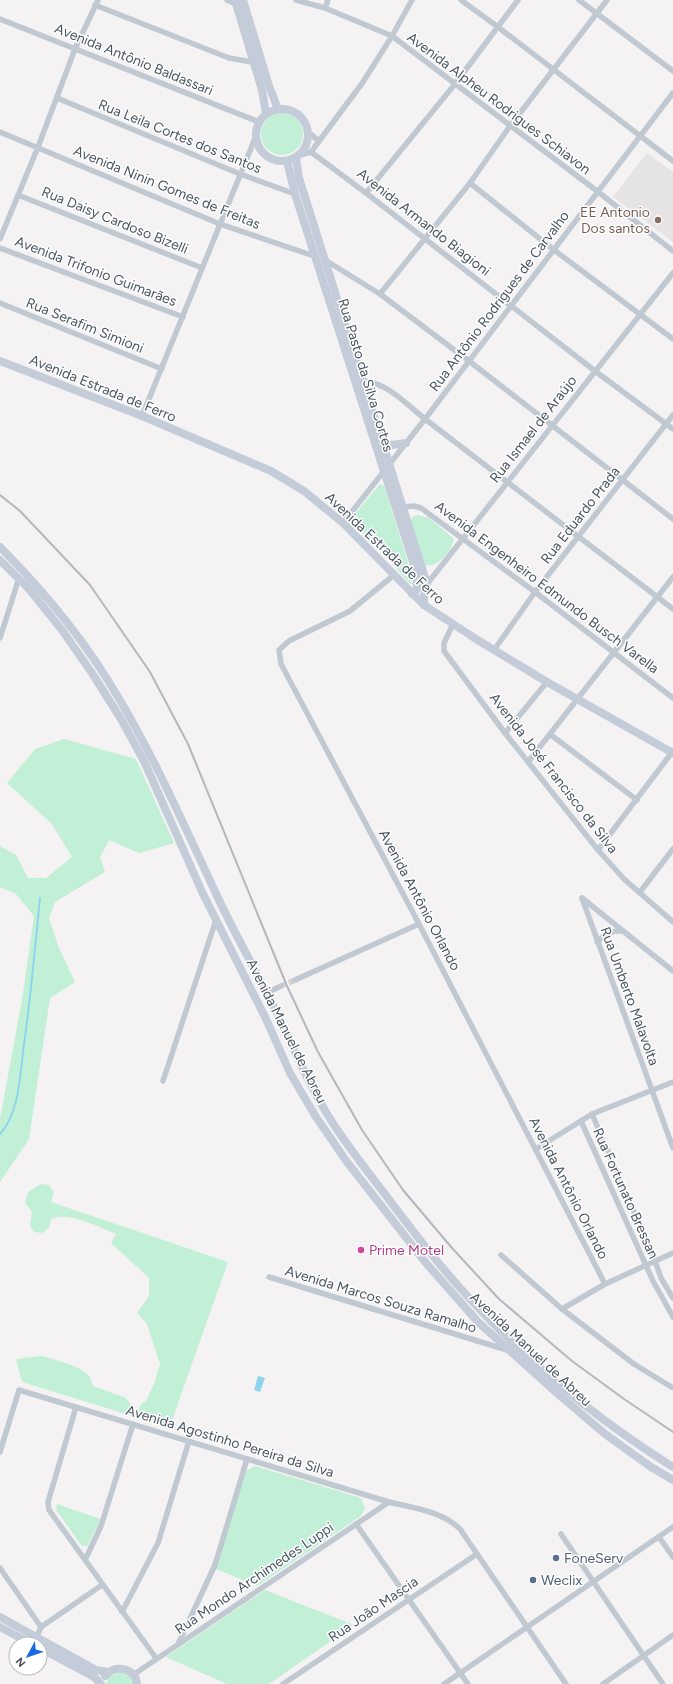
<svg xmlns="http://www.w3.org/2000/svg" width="673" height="1684" viewBox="0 0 673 1684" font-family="Figtree,sans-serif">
<rect width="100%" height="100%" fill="#f4f2f2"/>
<path fill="#e5e3e4" d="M647,153l26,19v70l-60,-45z"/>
<g fill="#c2f0d6">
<circle cx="282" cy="134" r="21"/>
<path d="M380,484l4,2 24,76 5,22h-3l-37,-42 -17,-16 -3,-5 2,-7z"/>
<path d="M417,515l12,3 24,20c2,11 -18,33 -29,26l-13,-43 1,-4z"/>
<path d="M64,739l72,20 38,84 -35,10 -30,-13 -9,17 5,15 -50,30 -6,16 10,30 16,34 -25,16 -21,141 -29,43v-63l22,-119 12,-84 -18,-22 -16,-7v-41l16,9 12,23h18l26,-21 -20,-33 -45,-41 28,-34z"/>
<path d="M41,1184l8,1 5,7 -3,10 177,60 -58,164 -13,-3 -17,-5 -2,-7 4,-8 4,-2 8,-17 6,-20 -13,-40 -10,-11 12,-17v-18l-38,-35 5,-9c-19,-7 -45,-23 -65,-15l-2,9 -7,5 -8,-1 -4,-6 2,-14 -7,-9 3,-11z"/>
<path d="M41,1356c12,3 41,10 49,21 1,2 2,7 3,9l33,12 5,7 -5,9 -104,-32 -6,-23z"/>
<path d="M255,1466l103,31 4,3 3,8 -4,8 -104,70 -41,-17 30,-98z"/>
<path d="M57,1504l44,15 -14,27h-5l-26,-36z"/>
<path d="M265,1590l89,35 -85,59h-42l-61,-27z"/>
<path d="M119,1672l10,3 5,9h-28l3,-7z"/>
</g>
<path fill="#8fd4ed" d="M258,1376l7,2 -5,14 -6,-2z"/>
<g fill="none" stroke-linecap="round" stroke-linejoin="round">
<path stroke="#8fd4ed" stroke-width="2" d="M0,1134c20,-22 20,-61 24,-90 7,-48 11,-97 16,-146"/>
<path stroke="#d2d2d5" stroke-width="5.5" stroke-dasharray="5.5 3" stroke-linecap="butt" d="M281,986l14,-6"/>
<g stroke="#c0c8d1" stroke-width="5.5">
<path d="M227,0l9,4"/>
<path d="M296,0l29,8 67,28 205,155 76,60"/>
<path d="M461,0l37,27 175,134"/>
<path d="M579,0l94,71"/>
<path d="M95,5l134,53 23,4"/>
<path d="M325,8l3,-8"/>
<path d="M0,19l259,103"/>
<path d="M57,98l183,76 55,20"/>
<path d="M0,132l220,92 97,33"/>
<path d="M309,133l10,8"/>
<path d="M311,152l55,41 229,178 78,58"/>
<path d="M300,155l11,-3 52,-70 29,-46 20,-36"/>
<path d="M470,183l84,67 119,89"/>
<path d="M366,193l89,-109 63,-84"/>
<path d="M18,195l184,73"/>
<path d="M0,239l38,-92 37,-98 23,-49"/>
<path d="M0,248l183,69"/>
<path d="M325,260l55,34 89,67 204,158"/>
<path d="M380,294l90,-111 40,-57 97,-126"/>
<path d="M0,303l162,66"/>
<path d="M364,381c25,3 42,23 61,38l248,190"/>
<path d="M142,416l114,-280"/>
<path d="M403,507l11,-1 7,2 114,84 138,106"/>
<path d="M343,523l82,-104 248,-326"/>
<path d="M394,575l-44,36 -61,30 -10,9 2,14 138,260 186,360"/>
<path d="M427,584l246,-311"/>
<path d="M453,624l-9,19v8l61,82 93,117 26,29 49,43"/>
<path d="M0,638l19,-60"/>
<path d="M494,650l41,-58 138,-177"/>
<path d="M505,733l42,-51"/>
<path d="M551,735l86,65"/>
<path d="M528,762l145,-185"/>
<path d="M598,850l75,-99"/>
<path d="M640,892l33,-43"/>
<path d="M582,898l91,250"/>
<path d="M582,898l91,73"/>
<path d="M597,942c8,-8 15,-12 26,-11"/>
<path d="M295,980l124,-56"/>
<path d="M267,993l14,-7"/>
<path d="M163,1081l53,-161"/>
<path d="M592,1114l63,147 6,17 12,20"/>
<path d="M581,1121l72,160 20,36"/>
<path d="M536,1149l56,-35 81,-32"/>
<path d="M501,1255l61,54 72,55 39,24"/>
<path d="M269,1277l238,73"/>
<path d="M562,1309l43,-25 68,-31"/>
<path d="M76,1407l-28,95 1,8 107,148"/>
<path d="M0,1452l19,-62 370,112c24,6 53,9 71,27l106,155"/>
<path d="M356,1524l112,160"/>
<path d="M561,1534l102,150"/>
<path d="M659,1537l14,20"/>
<path d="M85,1560l16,-34 32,-102"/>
<path d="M0,1568l41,59"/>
<path d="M122,1612l36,-69 31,-102"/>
<path d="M37,1636l4,-9 61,-42"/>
<path d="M179,1642l36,-77 32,-106"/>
<path d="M133,1675l256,-173"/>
<path d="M283,1684l194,-130"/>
<path d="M444,1684l229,-157"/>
<path d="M603,1684l70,-49"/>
</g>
<g stroke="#c3ccd8" stroke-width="8">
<path d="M235,0l27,90 4,24"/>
<path d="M243,0l26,86 9,23"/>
<circle cx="282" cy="135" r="26"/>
<path d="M296,158l3,20 128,406 -3,11v10"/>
<path d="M287,161l8,33 122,380v15l-5,5"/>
<path d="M0,361l142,55 129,55 33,20 39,32 81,82 52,34 71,43 126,71"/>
<path d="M382,442l10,3 14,-2"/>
<path d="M0,547c45,45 86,95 118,150 39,65 69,135 101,203 15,32 32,62 48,93 16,31 29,63 45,94 19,38 46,72 72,106 28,37 56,74 88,108 58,64 128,120 201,166"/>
<path d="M0,560l29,29 33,41 30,43 29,46 23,42 59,133 63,125 24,54 26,44 31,45 79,101 52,59 80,72 47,40 46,33 22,13"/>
<path d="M0,1617l96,53 12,2"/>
<path d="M0,1627l32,17"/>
<path d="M40,1648l54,29 7,7"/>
<path d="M105,1676c9,-12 30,-9 32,8"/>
</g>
<path stroke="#b4b7bc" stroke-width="2" d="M0,495l20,16 70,74 60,87 38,72 99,242 31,66 44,78 41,60 49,58 47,51 73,62 52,38 49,33"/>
</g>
<circle fill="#8d6e63" stroke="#fff" stroke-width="1.5" cx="658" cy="220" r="4"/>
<circle fill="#d1479c" stroke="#fff" stroke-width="1.5" cx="361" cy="1250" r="4"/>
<g fill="#5c6f8a" stroke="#fff" stroke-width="1.5">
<circle cx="556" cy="1558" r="4"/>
<circle cx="533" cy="1580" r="4"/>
</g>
<g text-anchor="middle" stroke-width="3" stroke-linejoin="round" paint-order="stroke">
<g font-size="14" fill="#495460" stroke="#fff">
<text transform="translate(134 59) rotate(22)" y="5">Avenida Antônio Baldassari</text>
<text transform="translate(499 103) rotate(37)" y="5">Avenida Alpheu Rodrigues Schiavon</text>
<text transform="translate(180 136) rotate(22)" y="5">Rua Leila Cortes dos Santos</text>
<text transform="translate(167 187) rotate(22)" y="5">Avenida Ninin Gomes de Freitas</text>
<text transform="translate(115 220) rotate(22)" y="5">Rua Daisy Cardoso Bizelli</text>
<text transform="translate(424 222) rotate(38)" y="5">Avenida Armando Biagioni</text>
<text transform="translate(96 271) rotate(21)" y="5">Avenida Trifonio Guimarães</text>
<text transform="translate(499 301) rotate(-53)" y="5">Rua Antônio Rodrigues de Carvalho</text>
<text transform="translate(85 325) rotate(22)" y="5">Rua Serafim Simioni</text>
<text transform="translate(366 375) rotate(73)" y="5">Rua Pasto da Silva Cortes</text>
<text transform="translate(103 388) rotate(22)" y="5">Avenida Estrada de Ferro</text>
<text transform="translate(533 429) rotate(-52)" y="5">Rua Ismael de Araújo</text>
<text transform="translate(580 515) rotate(-52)" y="5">Rua Eduardo Prada</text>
<text transform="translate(385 548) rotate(43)" y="5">Avenida Estrada de Ferro</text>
<text transform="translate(547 587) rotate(37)" y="5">Avenida Engenheiro Edmundo Busch Varella</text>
<text transform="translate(554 773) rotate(52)" y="5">Avenida José Francisco da Silva</text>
<text transform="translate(420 900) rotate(62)" y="5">Avenida Antônio Orlando</text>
<text transform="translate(630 996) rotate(70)" y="5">Rua Umberto Malavolta</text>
<text transform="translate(287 1031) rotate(63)" y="5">Avenida Manuel de Abreu</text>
<text transform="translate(569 1188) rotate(63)" y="5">Avenida Antônio Orlando</text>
<text transform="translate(626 1193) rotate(66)" y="5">Rua Fortunato Bressan</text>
<text transform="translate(381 1299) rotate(17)" y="5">Avenida Marcos Souza Ramalho</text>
<text transform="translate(531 1349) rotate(43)" y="5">Avenida Manuel de Abreu</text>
<text transform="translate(230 1441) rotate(17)" y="5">Avenida Agostinho Pereira da Silva</text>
<text transform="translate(254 1578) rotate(-34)" y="5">Rua Mondo Archimedes Luppi</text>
<text transform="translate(373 1609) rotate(-34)" y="5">Rua João Mascia</text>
</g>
<g font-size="14" fill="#785e54" stroke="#fff" text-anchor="end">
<text x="650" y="217">EE Antonio<tspan x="650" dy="16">Dos santos</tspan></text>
</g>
<g font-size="14" fill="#b23c85" stroke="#fff" text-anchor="start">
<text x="369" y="1255">Prime Motel</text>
</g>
<g font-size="14" fill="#4e5e75" stroke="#fff" text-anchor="start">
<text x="564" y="1563">FoneServ</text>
<text x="541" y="1585">Weclix</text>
</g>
</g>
<g transform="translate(28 1656) rotate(230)"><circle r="19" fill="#ffffff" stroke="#b6bbbf"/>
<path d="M0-3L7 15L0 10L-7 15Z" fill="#1a68e6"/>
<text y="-6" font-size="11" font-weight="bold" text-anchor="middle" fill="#495460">N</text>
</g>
</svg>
